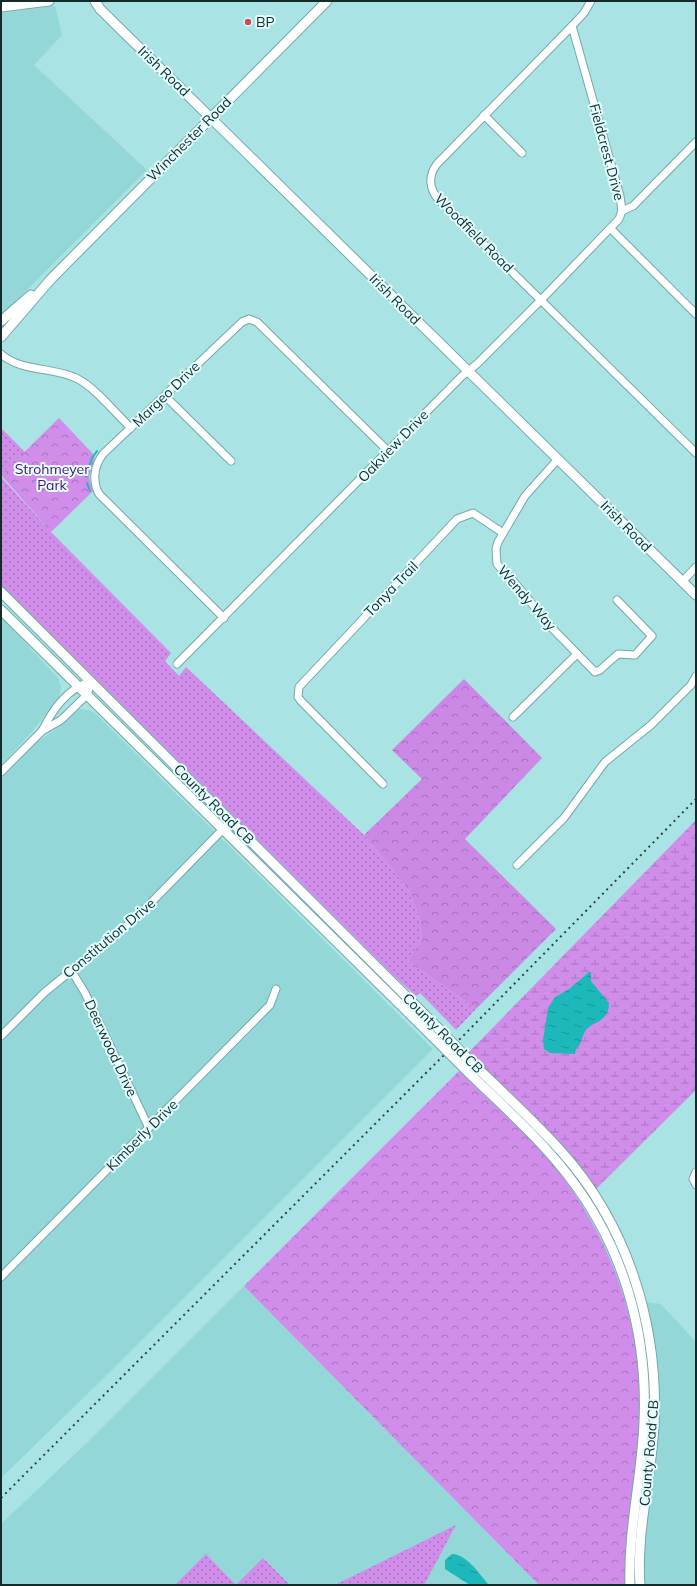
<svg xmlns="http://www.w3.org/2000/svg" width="697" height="1586" viewBox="0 0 697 1586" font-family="Mulish,sans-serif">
<defs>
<pattern id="grass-dots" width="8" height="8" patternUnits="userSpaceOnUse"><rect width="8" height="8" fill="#d08eea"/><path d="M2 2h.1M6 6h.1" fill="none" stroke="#a874be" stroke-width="1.8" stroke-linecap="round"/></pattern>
<pattern id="forest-crowns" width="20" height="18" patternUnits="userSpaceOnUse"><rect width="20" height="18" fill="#cb89e5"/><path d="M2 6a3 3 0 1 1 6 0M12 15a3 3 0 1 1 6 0" fill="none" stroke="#a470ba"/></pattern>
<pattern id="wetland-marsh" width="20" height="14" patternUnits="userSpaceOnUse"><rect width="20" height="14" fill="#d08eea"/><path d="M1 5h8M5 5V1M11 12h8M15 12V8" fill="none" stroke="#a874be"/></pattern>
<pattern id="park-crowns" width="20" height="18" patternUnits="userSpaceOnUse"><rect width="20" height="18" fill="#d08eea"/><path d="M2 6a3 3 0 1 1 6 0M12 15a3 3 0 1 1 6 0" fill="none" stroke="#a874be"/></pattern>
<pattern id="water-ripples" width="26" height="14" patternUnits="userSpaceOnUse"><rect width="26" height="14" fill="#1db9ba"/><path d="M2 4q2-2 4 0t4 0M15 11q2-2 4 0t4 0" fill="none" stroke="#189797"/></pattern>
</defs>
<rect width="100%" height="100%" fill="#aae3e3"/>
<g fill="#94d7d8">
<path d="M55,6l7,29 -28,30 113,105 -146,146v-303z"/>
<path d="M1,617l57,61 3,9 -2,11 -28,35 -30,32z"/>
<path d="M79,709l10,1 6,3 338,336 -324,324 -108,105v-699l36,-37 19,-13z"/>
<path d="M244,1286l295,299h-538v-61l91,-86z"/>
<path d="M647,1302l14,2 35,38v243h-52v-41l15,-127 -3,-71z"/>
</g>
<g fill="url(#grass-dots)">
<path d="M1,428l24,24 -24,23z"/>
<path d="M1,477l50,55 120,121 -6,8 14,15 7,-9 178,168 45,55 10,26 3,23 -14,22 68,48 -20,21 -36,-37 -4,3 -20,-18 -395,-393z"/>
<path d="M456,1525l-32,60h-89z"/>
<path d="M206,1554l30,31h-61z"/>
<path d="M263,1558l27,27h-54z"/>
</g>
<path fill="url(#forest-crowns)" d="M464,679l78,79 -77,81 91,90 -80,80 -68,-48 14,-22 -3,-23 -10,-26 -45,-55 58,-56 -30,-29z"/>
<path fill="url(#wetland-marsh)" d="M696,820v270l-102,101 -126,-138z"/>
<g fill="url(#park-crowns)">
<path d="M59,418l36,38 -6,21 4,14 -42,41 -50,-57z"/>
<path d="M459,1071c31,31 67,61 96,96 56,70 88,159 85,249 -1,57 -17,112 -14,169h-87l-295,-299z"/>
</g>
<path fill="#d08eea" d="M63,482l9,11 -11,8 -8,-11z"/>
<g fill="url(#water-ripples)">
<path d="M589,972h2v9l18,22c0,4 -1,11 -5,14 -5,6 -13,7 -18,13 -5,7 -4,14 -10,19l-1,5 -25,-1 -6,-4 -1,-9 5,-32 7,-11 14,-8z"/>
<path d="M452,1554c15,0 28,21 37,31h-19l-25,-16v-9z"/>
</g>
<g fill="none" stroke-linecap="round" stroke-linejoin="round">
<g stroke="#1db9ba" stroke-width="2">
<path d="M86,477l6,-19 5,-7"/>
<path d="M87,483l3,8"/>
</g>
<g stroke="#71a9a9" stroke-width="9">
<g id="street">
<path d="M591,1l-7,12 -12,13 -135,138c-9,12 -8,25 2,36l257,253"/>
<path d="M484,115l38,38"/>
<path d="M622,211l11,-5 63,-64"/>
<path d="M611,229l85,85"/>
<path d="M1,354c20,18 52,13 75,24 19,9 39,35 55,50"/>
<path d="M165,396l66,65"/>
<path d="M558,459l-33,37 -27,46 -2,7 1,15 18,19 35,43 45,46 5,-2 18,-16 17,1 17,-19 -35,-36"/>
<path d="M682,582l14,-15"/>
<path d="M224,618l-125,-124c-7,-13 -5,-28 4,-40l139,-132 7,-3 8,3 131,129"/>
<path d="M177,664l285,-288 16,-13 63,-63 78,-81 3,-8 -2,-15 -48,-170"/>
<path d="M513,717l64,-63"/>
<path d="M42,731c11,-22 25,-42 49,-50"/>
<path d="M1,772l41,-41 19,-11 26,-25 4,-14"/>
<path d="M383,784l-82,-83 -3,-4 1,-10 158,-168 16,-6 30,20"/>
<path d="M517,865l47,-47 41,-56 46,-37 40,-40 5,-9"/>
<path d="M71,970l14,23 64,135"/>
<path d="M1,1036l44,-44 90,-73 96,-98"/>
<path d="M696,1172l-3,7 3,6"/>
<path d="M1,1277l269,-272 6,-16"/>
</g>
</g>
<g stroke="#71a9a9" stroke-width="11">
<g id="secondary">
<path d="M95,1l5,8 596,586"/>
<path d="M1,7l48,-6"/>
<path d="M1,321l30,-26"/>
<path d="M1,337l50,-58 276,-278"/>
<path d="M1,592l438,437"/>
<path d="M1,610l431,426"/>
<path d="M468,1059c31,30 63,59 92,91 68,75 99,176 94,276 -3,53 -18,106 -14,159"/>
<path d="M462,1066c35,35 74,68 105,108 56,71 81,158 77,248 -2,55 -16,108 -14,163"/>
</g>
</g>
<use href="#street" stroke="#fff" stroke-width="7"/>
<use href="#secondary" stroke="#fff" stroke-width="9"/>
<path stroke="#294546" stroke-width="2" stroke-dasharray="2 4" stroke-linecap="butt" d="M1,1498l462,-462 233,-237"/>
<g stroke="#71a9a9" stroke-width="11" stroke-linecap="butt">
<g id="secondary-bridge">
<path d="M439,1029l29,30"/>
<path d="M432,1036l30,30"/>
</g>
</g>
<use href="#secondary-bridge" stroke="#fff" stroke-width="9"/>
</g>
<circle fill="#d4445a" stroke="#e2fefe" stroke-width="1.5" cx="248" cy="22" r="4"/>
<g text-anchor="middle" stroke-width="4" stroke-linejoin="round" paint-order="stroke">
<g font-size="14" fill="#142b2c" stroke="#e2fefe" text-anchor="start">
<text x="256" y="27">BP</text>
</g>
<g font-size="14" fill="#142b2c" stroke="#e2fefe">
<text transform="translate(164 71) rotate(44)" y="5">Irish Road</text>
<text transform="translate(189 139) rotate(-45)" y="5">Winchester Road</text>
<text transform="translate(607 152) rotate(75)" y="5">Fieldcrest Drive</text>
<text transform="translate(474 233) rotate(45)" y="5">Woodfield Road</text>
<text transform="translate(395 299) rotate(45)" y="5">Irish Road</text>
<text transform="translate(166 394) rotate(-44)" y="5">Margeo Drive</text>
<text transform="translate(393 446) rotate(-46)" y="5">Oakview Drive</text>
<text transform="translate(626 526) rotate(45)" y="5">Irish Road</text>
<text transform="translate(391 589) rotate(-46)" y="5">Tonya Trail</text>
<text transform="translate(527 598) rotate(49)" y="5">Wendy Way</text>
<text transform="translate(214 804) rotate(45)" y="5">County Road CB</text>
<text transform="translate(109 938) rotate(-40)" y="5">Constitution Drive</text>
<text transform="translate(443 1033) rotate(45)" y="5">County Road CB</text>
<text transform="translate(111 1048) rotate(65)" y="5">Deerwood Drive</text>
<text transform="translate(142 1135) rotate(-45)" y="5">Kimberly Drive</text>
<text transform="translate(649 1453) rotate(-85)" y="5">County Road CB</text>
</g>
<g font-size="14" fill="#4f1064" stroke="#e2fefe">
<text x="52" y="474">Strohmeyer<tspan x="52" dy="16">Park</tspan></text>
</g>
</g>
<rect width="697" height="1586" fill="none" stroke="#142b2c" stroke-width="4"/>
</svg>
